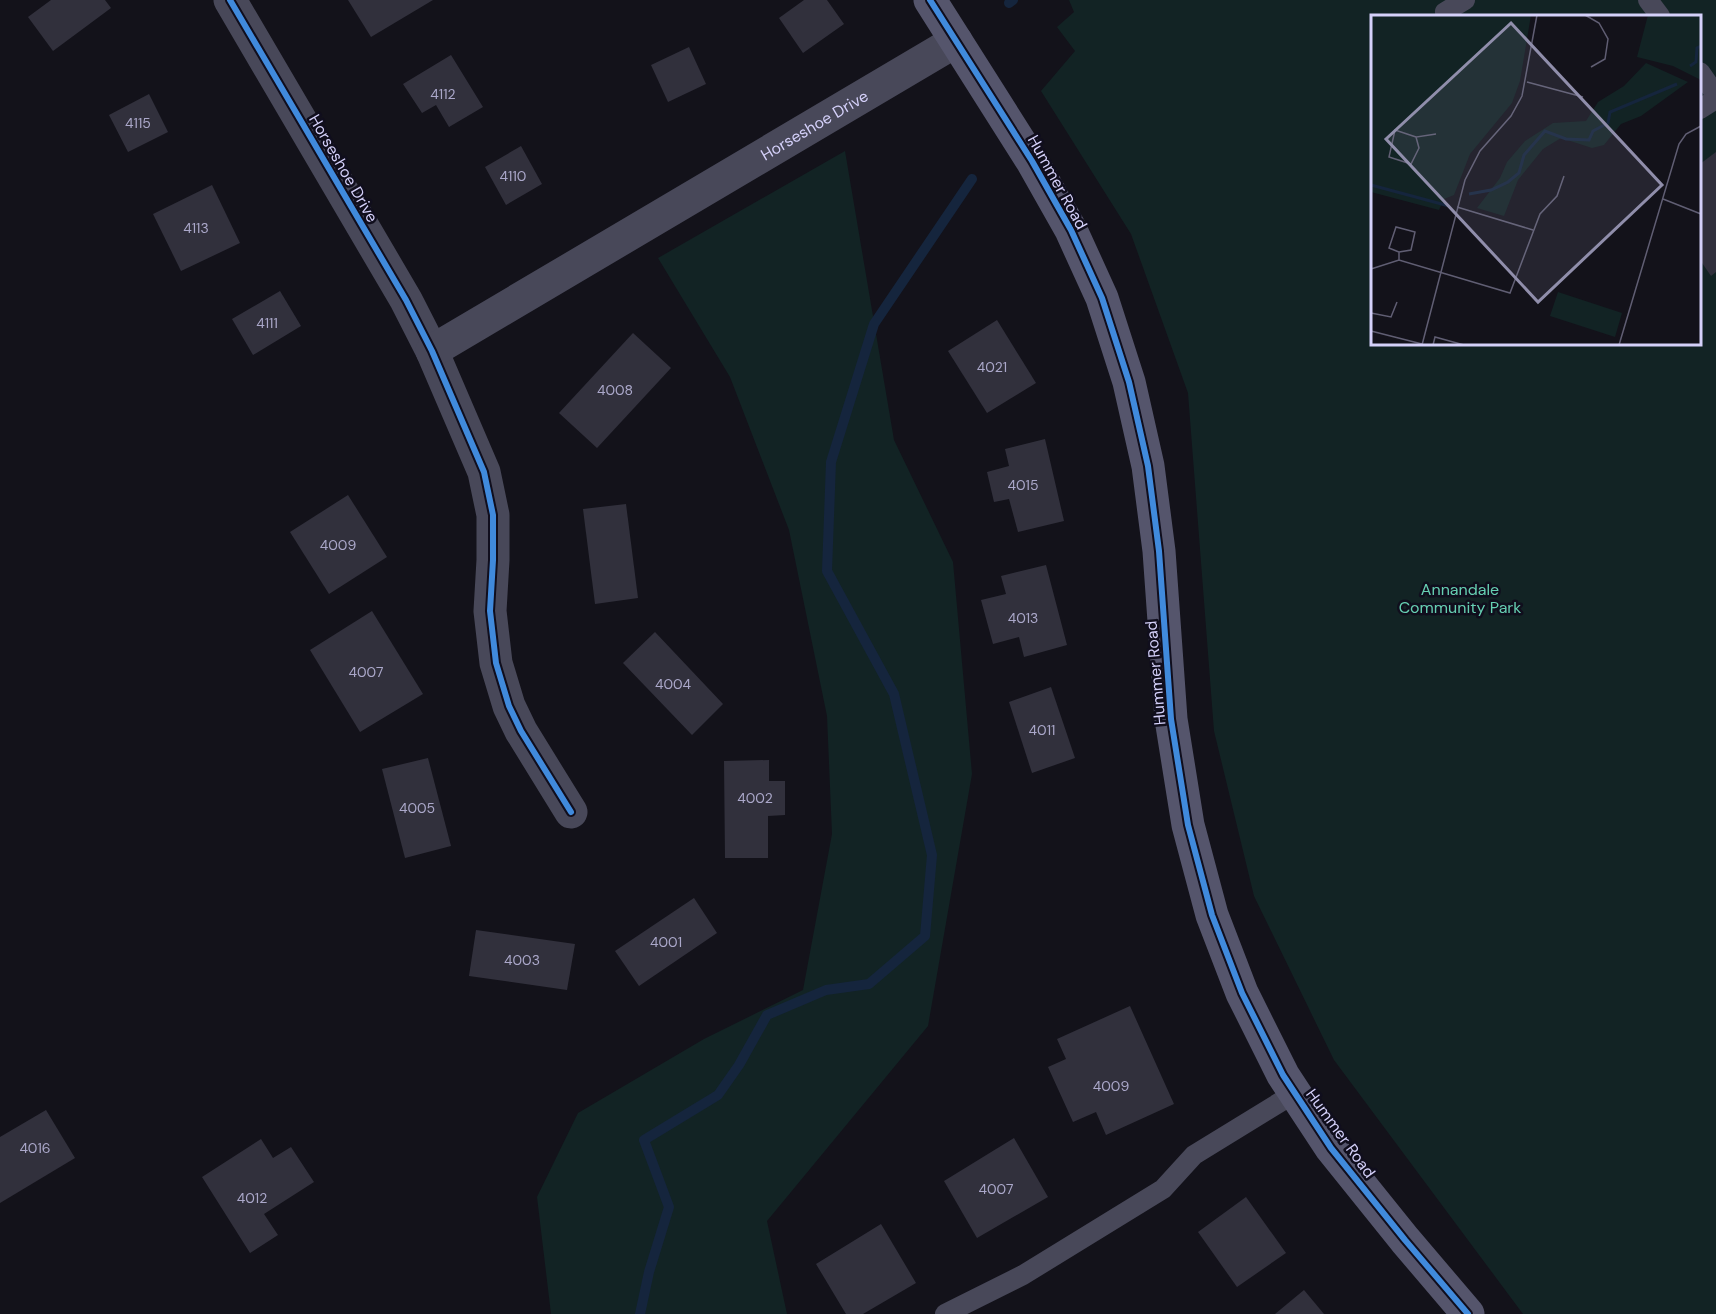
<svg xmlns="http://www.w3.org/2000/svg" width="1716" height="1314" viewBox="0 0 1716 1314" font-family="'DM Sans',sans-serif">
<rect width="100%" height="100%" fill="#13121a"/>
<g fill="#122324" fill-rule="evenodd">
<path d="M1069,0h647v1314h-193l-189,-254 -80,-164 -40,-165 -26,-338 -57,-159 -90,-143 34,-40 -18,-24 17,-15zM1372,16h328v328h-328z"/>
<path d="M845,151l49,289 59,122 19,212 -44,252 -161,195 20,93h-236l-14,-117 41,-84 126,-74 99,-49 29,-156 -5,-118 -38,-186 -59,-153 -72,-119z"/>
</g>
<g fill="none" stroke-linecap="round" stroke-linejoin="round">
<g stroke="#15253d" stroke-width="10">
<path d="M1009,3l4,-3"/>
<path d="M640,1314l9,-42 20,-65 -25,-67 74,-45 21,-30 28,-50 59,-25 43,-6 56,-48 7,-81 -38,-161 -67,-123 4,-109 43,-138 98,-145"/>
</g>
</g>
<g fill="#31303c">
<path d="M51,0h54l6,8 -58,43 -25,-34z"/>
<path d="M348,0h85l-62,37z"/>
<path d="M804,0h23l17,24 -41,29 -24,-35z"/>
<path d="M689,47l17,37 -38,18 -17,-37z"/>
<path d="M451,55l32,52 -34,20 -13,-22 -14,8 -19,-29z"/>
<path d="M149,94l19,38 -40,20 -19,-37z"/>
<path d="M521,146l21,38 -36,21 -21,-38z"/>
<path d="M1716,152v120l-5,4 -11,-16v-96z"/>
<path d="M212,185l28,58 -59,28 -28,-57z"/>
<path d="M280,291l21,35 -48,29 -21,-36z"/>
<path d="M997,320l39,63 -49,30 -39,-62z"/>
<path d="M633,333l38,35 -74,80 -38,-35z"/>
<path d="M1045,439l19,82 -46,11 -9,-33 -15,3 -7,-30 22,-6 -4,-17z"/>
<path d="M348,495l39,62 -58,37 -39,-62z"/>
<path d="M626,504l12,94 -43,6 -12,-95z"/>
<path d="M1046,565l21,80 -43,12 -5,-20 -26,7 -12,-44 25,-6 -5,-18z"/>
<path d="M372,611l51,83 -63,38 -50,-82z"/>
<path d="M655,632l68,72 -31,31 -69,-72z"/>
<path d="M1051,687l24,71 -43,15 -23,-71z"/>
<path d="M428,758l23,88 -46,12 -23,-89z"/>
<path d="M769,760v21h16v34l-17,1v42h-43l-1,-97z"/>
<path d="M694,898l23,35 -78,53 -24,-35z"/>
<path d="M476,930l99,14 -8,46 -98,-14z"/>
<path d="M1130,1006l44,98 -68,31 -10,-23 -23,10 -25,-55 18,-8 -9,-20z"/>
<path d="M46,1110l29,48 -75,45v-66z"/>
<path d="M1014,1138l34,59 -71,41 -33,-57z"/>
<path d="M261,1139l12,19 18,-11 23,35 -50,32 14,21 -28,18 -48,-76z"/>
<path d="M1246,1197l40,56 -49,34 -39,-55z"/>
<path d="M881,1224l35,59 -53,31h-17l-30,-50z"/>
<path d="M1304,1290l20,24h-49z"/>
</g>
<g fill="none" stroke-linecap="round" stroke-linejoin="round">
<g stroke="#484859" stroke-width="20">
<path d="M1648,0l12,16"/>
<path d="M1446,16l-1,-4 20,-12"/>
<path d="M1700,72l16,23"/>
<path d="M1700,109l16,-10"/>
<path d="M945,1314l78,-39 140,-86 31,-34 101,-62"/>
</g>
<g stroke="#484859" stroke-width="33">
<path d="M230,0l176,300 26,51 52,121 9,43v45l-3,51 6,52 13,43 12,25 50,81"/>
<path id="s1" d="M432,351l524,-310"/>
</g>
<path stroke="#55556c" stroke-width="33" d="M930,0l102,161 39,69 31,68 27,84 19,84 11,85 12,168 17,106 24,90 30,78 41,82 48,73 74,92 63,74"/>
<g stroke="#100e1d" stroke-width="10">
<g id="cycleway">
<path d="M230,0l176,300 26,51 52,121 9,43v45l-3,51 6,52 13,43 12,25 50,81"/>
<path d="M930,0l102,161 39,69 31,68 27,84 19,84 11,85 12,168 17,106 24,90 30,78 41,82 48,73 74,92 63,74"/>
</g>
</g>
<use href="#cycleway" stroke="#408adc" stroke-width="6"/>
</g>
<g text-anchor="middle" stroke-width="5" stroke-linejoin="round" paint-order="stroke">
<g font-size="14" fill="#aba8ca">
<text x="443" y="99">4112</text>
<text x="138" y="128">4115</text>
<text x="513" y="181">4110</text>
<text x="196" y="233">4113</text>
<text x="267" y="328">4111</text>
<text x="992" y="372">4021</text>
<text x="615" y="395">4008</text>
<text x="1023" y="490">4015</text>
<text x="338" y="550">4009</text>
<text x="1023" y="623">4013</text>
<text x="366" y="677">4007</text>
<text x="673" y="689">4004</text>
<text x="1042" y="735">4011</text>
<text x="755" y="803">4002</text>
<text x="417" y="813">4005</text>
<text x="666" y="947">4001</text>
<text x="522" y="965">4003</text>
<text x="1111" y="1091">4009</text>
<text x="35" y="1153">4016</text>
<text x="996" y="1194">4007</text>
<text x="252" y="1203">4012</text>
</g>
<g font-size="16" fill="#d4d0f9" stroke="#100e1d">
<text dy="6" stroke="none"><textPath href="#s1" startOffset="444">Horseshoe Drive</textPath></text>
<text transform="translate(344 168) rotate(60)" y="6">Horseshoe Drive</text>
<text transform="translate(1058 182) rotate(61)" y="6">Hummer Road</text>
<text transform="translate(1155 673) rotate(-95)" y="6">Hummer Road</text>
<text transform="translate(1341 1133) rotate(54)" y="6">Hummer Road</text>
</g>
<g font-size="16" fill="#66cfb2" stroke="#100e1d">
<text x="1460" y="595">Annandale<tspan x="1460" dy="18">Community Park</tspan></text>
</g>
</g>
<g transform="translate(1371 15)">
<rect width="330" height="330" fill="#13121a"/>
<path d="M0,0h160l-11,66 -8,22 -42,51 -16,41 -10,4 -5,11 -68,-18zM277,0h53v65l-28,-14 -36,-9zM275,48l42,19 -47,34 -20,8 -17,21 -12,3 -31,-10 -18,11 -25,31 -14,36 -27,-8 23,-30 7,-16 18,-21 28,-18 33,-2 12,-19 26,-16zM187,277l64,21 -7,24 -65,-21z" fill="#122324"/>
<path fill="none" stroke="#15253d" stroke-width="3" d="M319,51l6,-4 1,-14 4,-2M0,170l78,21M98,179l22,-4 17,-8 11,-9 5,-18 21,-24 21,8 23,1 4,-9 15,-8 2,-11 67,-28"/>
<path fill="none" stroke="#605e73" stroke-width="1.5" d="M214,0l14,8 9,16 -3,20 -14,8M156,67l56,15M45,122l-21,-7 -6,27 22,7 8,-16 -3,-11 20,-3M292,184l38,15M86,192l76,23M28,237l12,-2 4,-18 -19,-5 -7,21 10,4v8M0,254l28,-9 111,33 30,-79 17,-18 7,-20M0,298l20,4 6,-15M0,316l51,13M51,330l43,-165 15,-29 31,-35 11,-20 15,-81M62,330l2,-8 29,8M248,330l60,-201 7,-10 15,-8"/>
<path fill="#908eab" fill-opacity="0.15" stroke="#908eab" stroke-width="3" d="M140,8l151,162 -124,117 -152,-163z"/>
<rect width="330" height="330" fill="none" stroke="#d4d0f9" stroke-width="3"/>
</g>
</svg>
